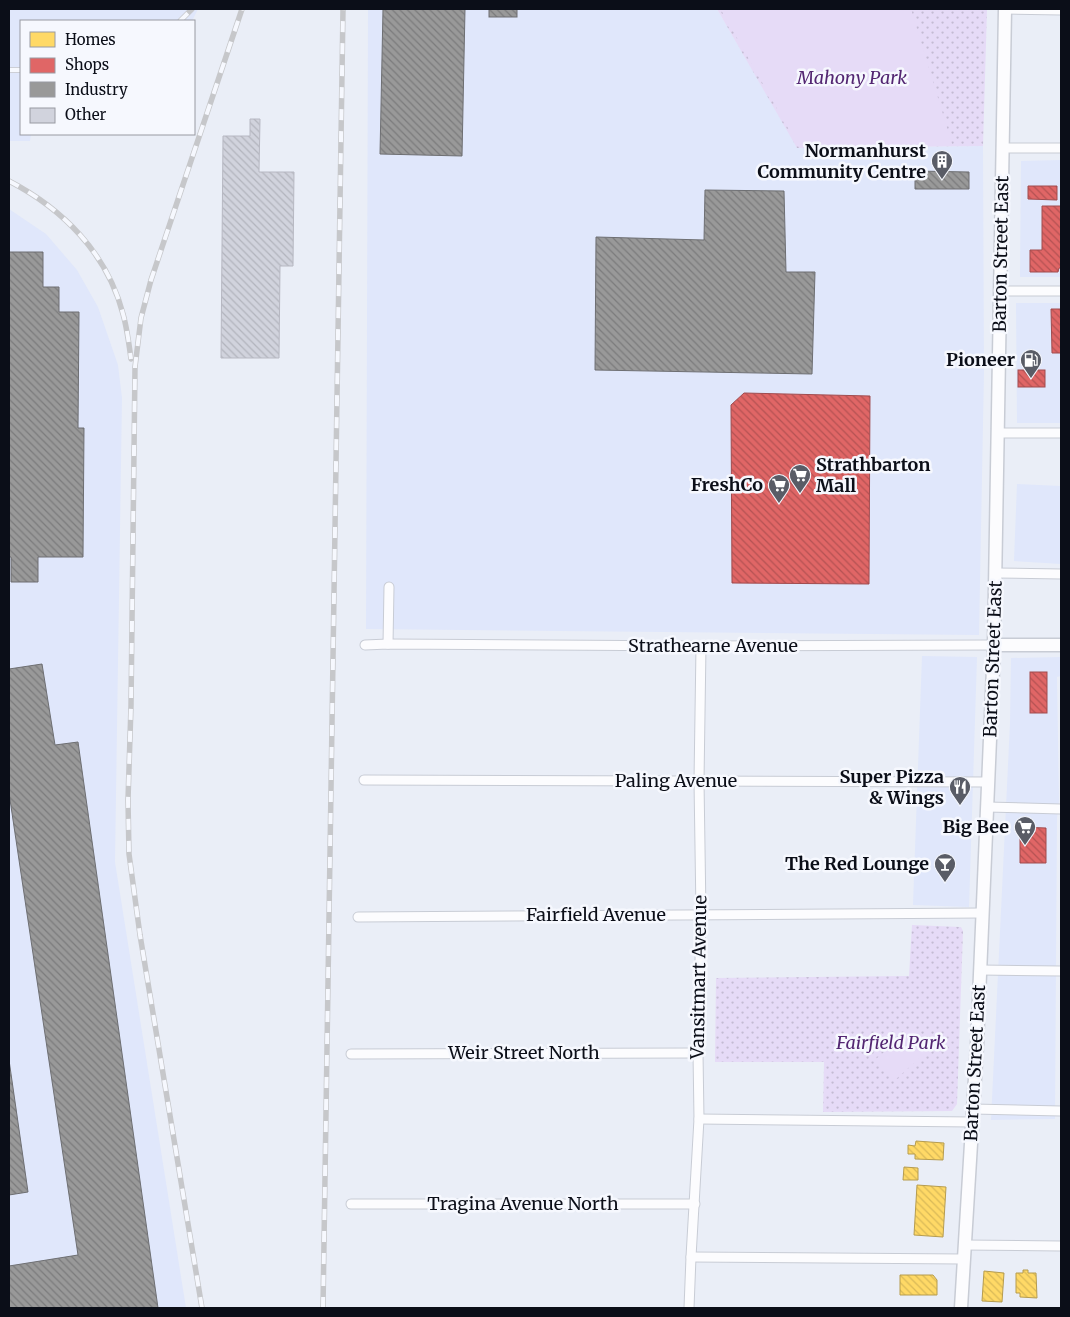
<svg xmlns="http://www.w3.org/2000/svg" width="1070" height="1317" viewBox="0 0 1070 1317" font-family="Merriweather,serif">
<defs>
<pattern id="park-dots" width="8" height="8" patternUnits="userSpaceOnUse" patternTransform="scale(1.25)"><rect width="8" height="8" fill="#e6dbf7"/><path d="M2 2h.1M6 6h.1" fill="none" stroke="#c4bbd3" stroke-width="1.8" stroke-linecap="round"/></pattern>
<pattern id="homes-back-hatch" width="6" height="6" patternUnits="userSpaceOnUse" patternTransform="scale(1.25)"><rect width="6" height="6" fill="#ffd966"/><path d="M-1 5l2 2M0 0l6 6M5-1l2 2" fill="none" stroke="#d9b958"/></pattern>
<pattern id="shops-back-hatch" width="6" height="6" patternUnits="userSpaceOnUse" patternTransform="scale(1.25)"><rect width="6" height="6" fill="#e06666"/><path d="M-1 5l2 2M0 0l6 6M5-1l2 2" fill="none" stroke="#b45253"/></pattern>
<pattern id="industry-back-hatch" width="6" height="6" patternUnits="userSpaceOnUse" patternTransform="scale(1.25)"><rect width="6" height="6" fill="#999"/><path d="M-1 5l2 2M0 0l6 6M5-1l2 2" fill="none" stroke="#7b7b7c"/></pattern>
<pattern id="building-back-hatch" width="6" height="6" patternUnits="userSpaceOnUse" patternTransform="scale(1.25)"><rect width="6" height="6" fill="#d1d3dd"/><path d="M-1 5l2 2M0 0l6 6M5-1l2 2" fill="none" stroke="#b2b4bd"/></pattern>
</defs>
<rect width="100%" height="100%" fill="#eaeef7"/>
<g fill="#e0e7fb">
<path d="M9,9h189l-6,12h-171v113h10l-1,7h-21z"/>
<path d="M368,9h349l81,139 185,-2 1,226 -5,263 -613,-6z"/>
<path d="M1061,160v117h-41l1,-116z"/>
<path d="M9,209l37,25 31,36 21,37 20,58 4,33 -7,464 71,446h-177z"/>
<path d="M1016,303h45v120h-44z"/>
<path d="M1017,484l44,2v78l-47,-3z"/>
<path d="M922,656l55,1 -8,250 -56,-2z"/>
<path d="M1061,657v19l-4,1 2,123 -2,18 -2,301 -64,1 19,-397 1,-65z"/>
</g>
<g fill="url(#park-dots)">
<path d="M717,9h270l-4,137 -186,2z"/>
<path d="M912,925l49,2 2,4 -6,173 -5,7 -129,1 1,-50h-109l1,-84 193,-2z"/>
</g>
<g fill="#e6dbf7">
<path d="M727,9h184l41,135h-155l-76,-134z"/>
<path d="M914,1026l18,21 -37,33 -19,-21z"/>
</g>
<g fill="url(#homes-back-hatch)" stroke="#b69c4f">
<path d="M916,1141l28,2 -1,17 -28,-1v-5h-7v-9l7,1z"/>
<path d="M904,1167l14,1v12h-15z"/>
<path d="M917,1185l29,2 -3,50 -29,-2z"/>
<path d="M1023,1270h5v3h8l1,25 -17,-1v-4h-4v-20h7z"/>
<path d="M984,1271l20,2 -2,29 -20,-1z"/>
<path d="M900,1275h33l4,5v15h-37z"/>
</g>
<g fill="url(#shops-back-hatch)" stroke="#a04c4f">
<path d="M1028,186h29v14l-29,-1z"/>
<path d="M1042,206h19v62h-2l-1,4h-28v-22h12z"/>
<path d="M1051,309h10v44h-9z"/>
<rect x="1018" y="370" width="27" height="17"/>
<path d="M744,393l126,3 -1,188 -137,-1 -1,-178z"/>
<rect x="1030" y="672" width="17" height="41"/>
<path d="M1020,827l26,1v35h-26z"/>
</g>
<g fill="url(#industry-back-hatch)" stroke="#6e6f72">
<path d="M383,9h82l-3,147 -82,-2z"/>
<rect x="489" y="9" width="28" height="8"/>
<path d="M915,171l54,1v17h-54z"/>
<path d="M705,190l79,1 2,81h29l-3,102 -217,-4 1,-133 108,3z"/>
<path d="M9,252h34v35h16v25h20l-1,116h6l-1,129h-45v25h-27v-25h-2z"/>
<path d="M42,664l13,81 23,-3 80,566h-149v-42l69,-11 -69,-462v-124z"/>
<path d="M9,1060l19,132 -19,3z"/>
</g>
<path fill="url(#building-back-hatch)" stroke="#b7b8c2" d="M250,119h10l-1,53h35l-1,94h-13l-1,92h-58l2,-222h27z"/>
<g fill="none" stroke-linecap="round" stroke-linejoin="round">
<g stroke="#c8ccd5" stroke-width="11">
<g id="street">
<path d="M1005,9l56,1"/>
<path d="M1002,148h59"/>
<path d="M1000,291h61"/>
<path d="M998,433h63"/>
<path d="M995,573l66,1"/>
<path d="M388,644l1,-57"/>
<path d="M365,645l23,-1 313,2 293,-1"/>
<path d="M364,780l625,2"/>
<path d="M987,807l74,2"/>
<path d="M358,917l625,-4"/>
<path d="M980,970l81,1"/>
<path d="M351,1054l347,-1"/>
<path d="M973,1109l88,2"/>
<path d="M699,1119l273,3"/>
<path d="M351,1204h344"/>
<path d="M964,1245l97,1"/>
<path d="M691,1257l272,2"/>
<path d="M689,1308l2,-51 8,-138 -1,-66 3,-139 -2,-133 2,-135"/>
</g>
</g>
<g stroke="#c8ccd5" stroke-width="15">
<g id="secondary">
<path d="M994,645h67"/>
<path d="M961,1308l16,-263 17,-400 11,-636"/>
</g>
</g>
<use href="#street" stroke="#fcfcfe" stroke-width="9"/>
<use href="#secondary" stroke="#fcfcfe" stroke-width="12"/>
<g stroke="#c6c7ca" stroke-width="5.5">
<g id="rail">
<path d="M180,21l12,-12"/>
<path d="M9,70h12"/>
<path d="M9,181c54,28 98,72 114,133 4,14 6,30 8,45"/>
<path d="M202,1308l-62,-373 -11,-81 -1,-54 3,-94 4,-339 6,-49 10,-38 91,-271"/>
<path d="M323,1308l20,-1299"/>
</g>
</g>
<use href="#rail" stroke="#f6f8fe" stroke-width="4" stroke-dasharray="11" stroke-linecap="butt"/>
</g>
<defs>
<g id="building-pin" transform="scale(1.125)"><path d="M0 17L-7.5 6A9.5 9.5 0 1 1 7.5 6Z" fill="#595c66" stroke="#f6f8fe"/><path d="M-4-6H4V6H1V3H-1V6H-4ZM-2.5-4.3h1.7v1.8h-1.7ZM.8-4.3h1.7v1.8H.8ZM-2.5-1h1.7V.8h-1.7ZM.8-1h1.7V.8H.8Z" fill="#fff"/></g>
<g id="fuel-pin" transform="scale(1.125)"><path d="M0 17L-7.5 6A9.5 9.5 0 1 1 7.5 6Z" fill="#595c66" stroke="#f6f8fe"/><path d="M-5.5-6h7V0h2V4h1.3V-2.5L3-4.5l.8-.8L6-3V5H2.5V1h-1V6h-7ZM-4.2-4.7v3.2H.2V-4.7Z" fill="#fff"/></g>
<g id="supermarket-pin" transform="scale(1.125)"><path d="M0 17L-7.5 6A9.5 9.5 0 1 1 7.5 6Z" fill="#595c66" stroke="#f6f8fe"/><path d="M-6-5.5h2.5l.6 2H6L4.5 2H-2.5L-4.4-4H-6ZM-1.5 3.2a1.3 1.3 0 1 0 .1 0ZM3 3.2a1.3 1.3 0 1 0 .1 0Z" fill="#fff"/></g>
<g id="restaurant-pin" transform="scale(1.125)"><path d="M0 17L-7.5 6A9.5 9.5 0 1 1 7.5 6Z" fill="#595c66" stroke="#f6f8fe"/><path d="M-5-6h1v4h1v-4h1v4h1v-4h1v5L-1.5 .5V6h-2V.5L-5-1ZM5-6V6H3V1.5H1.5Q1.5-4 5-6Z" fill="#fff"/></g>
<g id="bar-pin" transform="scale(1.125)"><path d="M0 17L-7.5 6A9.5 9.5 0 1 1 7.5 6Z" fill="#595c66" stroke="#f6f8fe"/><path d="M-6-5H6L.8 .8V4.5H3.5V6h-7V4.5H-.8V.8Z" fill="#fff"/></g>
</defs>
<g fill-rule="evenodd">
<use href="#building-pin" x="942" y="161"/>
<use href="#fuel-pin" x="1031" y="360"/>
<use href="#supermarket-pin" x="800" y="475"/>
<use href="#supermarket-pin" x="779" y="485"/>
<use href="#restaurant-pin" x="960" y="787"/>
<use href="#supermarket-pin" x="1025" y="827"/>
<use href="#bar-pin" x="945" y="864"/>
</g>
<g text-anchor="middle" stroke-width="5" stroke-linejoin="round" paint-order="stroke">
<g font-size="18" font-style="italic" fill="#532672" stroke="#f6f8fe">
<text x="852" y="84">Mahony Park</text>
<text x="891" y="1049">Fairfield Park</text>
</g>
<g font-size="18" font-weight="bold" fill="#0b0e18" stroke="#f6f8fe" text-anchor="end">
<text x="926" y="157">Normanhurst<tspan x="926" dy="21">Community Centre</tspan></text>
<text x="1015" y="366">Pioneer</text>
<text x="816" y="471" text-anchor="start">Strathbarton<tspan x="816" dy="21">Mall</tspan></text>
<text x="763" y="491">FreshCo</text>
<text x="944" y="783">Super Pizza<tspan x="944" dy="21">&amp; Wings</tspan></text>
<text x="1009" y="833">Big Bee</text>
<text x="929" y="870">The Red Lounge</text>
</g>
<g font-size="18" fill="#0b0e18" stroke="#f6f8fe">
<text transform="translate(1001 254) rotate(-89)" y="6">Barton Street East</text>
<text x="713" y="652">Strathearne Avenue</text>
<text transform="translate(993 659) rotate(-88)" y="6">Barton Street East</text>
<text x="676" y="787">Paling Avenue</text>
<text x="596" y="921">Fairfield Avenue</text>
<text transform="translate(699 977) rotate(-89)" y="6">Vansitmart Avenue</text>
<text x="524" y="1059">Weir Street North</text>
<text transform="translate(975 1063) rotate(-87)" y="6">Barton Street East</text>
<text x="523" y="1210">Tragina Avenue North</text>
</g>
</g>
<rect width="1070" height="1317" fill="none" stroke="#0b0e18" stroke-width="20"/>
<rect x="20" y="20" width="175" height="115" fill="#f6f8fe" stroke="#989aa2"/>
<rect x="30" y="32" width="25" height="15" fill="#ffd966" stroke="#989aa2"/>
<text x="65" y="45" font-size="15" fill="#0b0e18">Homes</text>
<rect x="30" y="58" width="25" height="15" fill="#e06666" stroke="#989aa2"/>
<text x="65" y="70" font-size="15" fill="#0b0e18">Shops</text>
<rect x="30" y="82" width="25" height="15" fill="#999999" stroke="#989aa2"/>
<text x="65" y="95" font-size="15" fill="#0b0e18">Industry</text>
<rect x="30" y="108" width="25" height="15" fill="#d1d3dd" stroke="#989aa2"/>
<text x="65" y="120" font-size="15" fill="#0b0e18">Other</text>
</svg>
